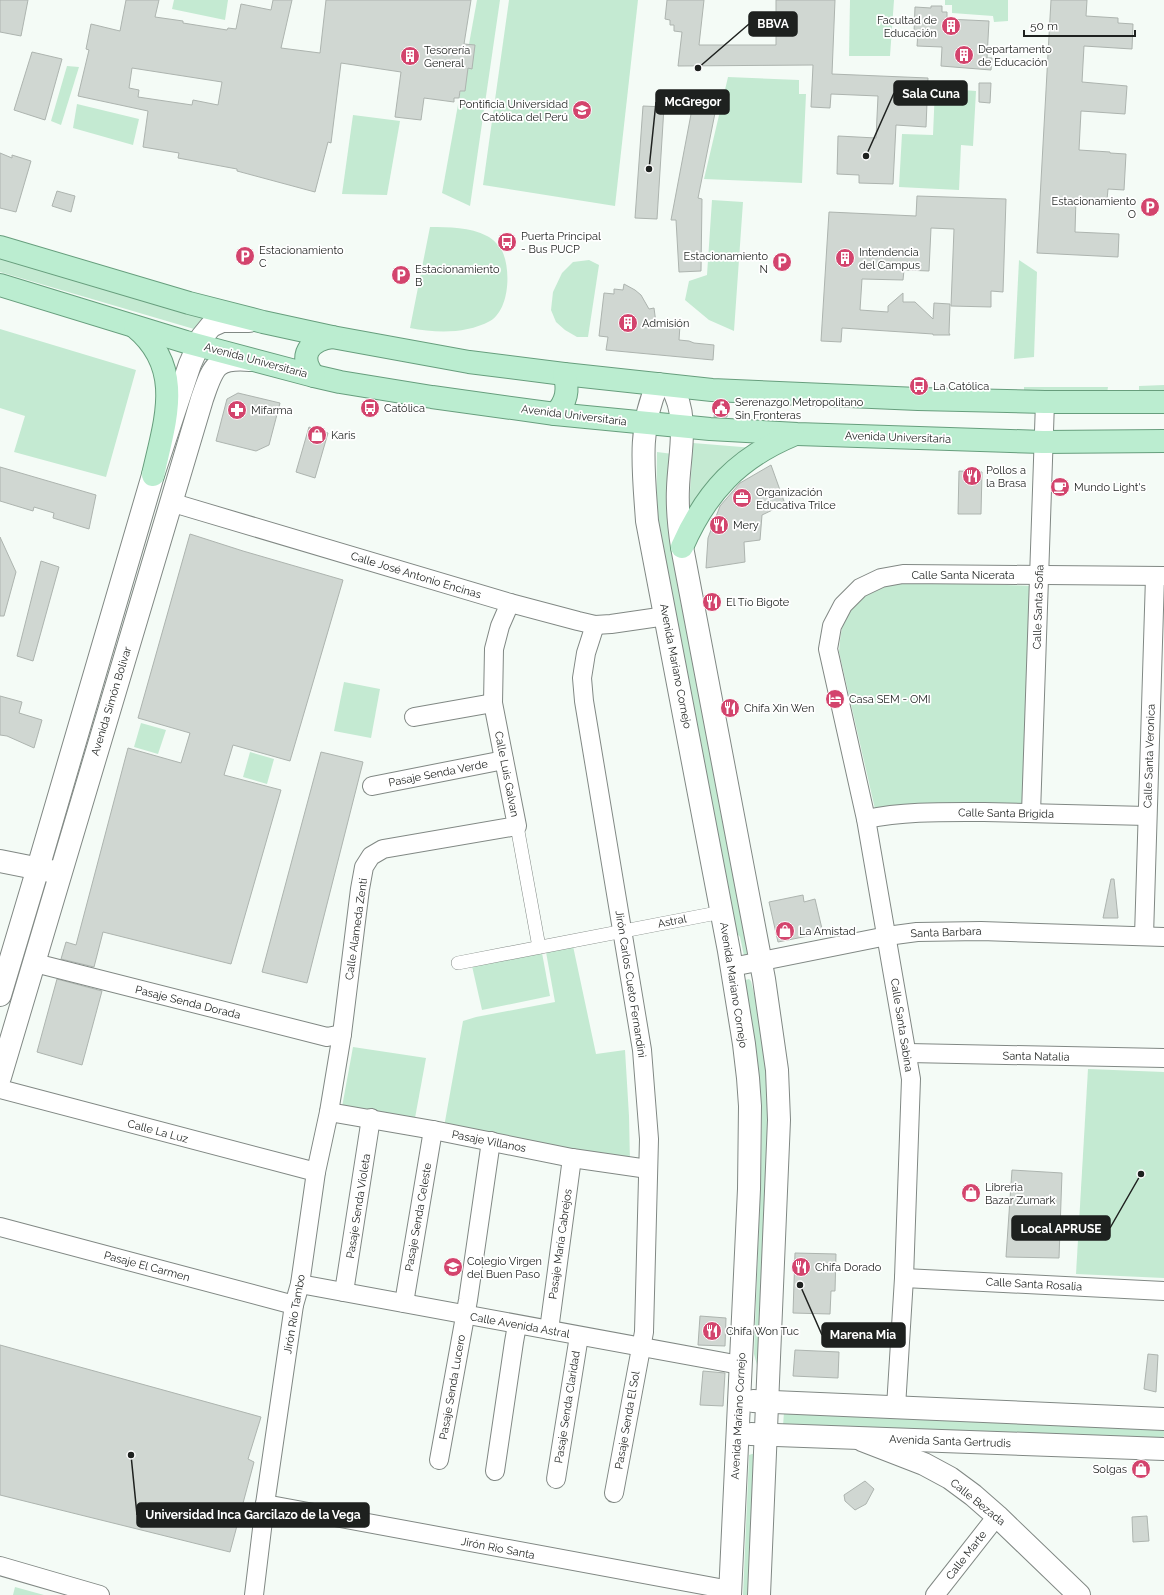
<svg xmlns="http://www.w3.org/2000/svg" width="1164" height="1595" viewBox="0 0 1164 1595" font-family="Raleway,sans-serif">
<rect width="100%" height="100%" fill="#f4fbf6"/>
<g fill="#c4ead2">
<path d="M174,0h54l-3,20 -53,-11z"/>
<path d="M477,0h23l-30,206 -28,-13z"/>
<path d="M509,0h129l-23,206 -132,-21z"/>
<path d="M850,0h44l-4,56h-41z"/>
<path d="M906,0h102v21l-14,1 -1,-6 -41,-3v-8h-7v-5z"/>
<path d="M67,66l12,1 -18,58 -10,-4z"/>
<path d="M728,77l71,3v14h7l-4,89 -98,-4z"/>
<path d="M935,88l41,3 -3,55 -12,-1 -2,45 -60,-3 3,-53 31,1z"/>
<path d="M77,104l62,15 -6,26 -60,-17z"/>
<path d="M353,115l47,6 -13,74 -45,-1z"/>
<path d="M712,200l31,2 -9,129 -25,-11 -24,-20 4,-19 18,-6z"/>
<path d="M430,227c19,0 40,0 57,9 6,3 14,11 16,17 8,19 6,57 -13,68 -24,13 -54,12 -80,7z"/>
<path d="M0,256l91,30 115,30 -12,13 -194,-57z"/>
<path d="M589,260l10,5 -11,72h-11l-12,-7 -9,-8 -5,-12 2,-18 9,-19 11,-11z"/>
<path d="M1019,260l18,12 -3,85 -20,2z"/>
<path d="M0,329l136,41 -30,107 -92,-25 11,-36 -25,-8z"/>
<path d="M1164,385v8l-25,-1v-6z"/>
<path d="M1024,387h84l-1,6 -83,-2z"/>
<path d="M693,443l61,5 -66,75z"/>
<path d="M657,452l16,2 79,500 -8,2 -4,-19 -8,-9 -76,-404z"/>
<path d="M896,580l135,6 -8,220 -148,3 -36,-157c1,-15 3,-32 12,-45 8,-12 32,-21 45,-27z"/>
<path d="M344,682l36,7 -9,49 -37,-7z"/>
<path d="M141,723l25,7 -8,24 -24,-7z"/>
<path d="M250,752l24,7 -7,25 -24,-7z"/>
<path d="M573,946l23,108 29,-4 4,66 1,47 -186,-36 19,-106 13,-4 79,-15 -9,-50z"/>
<path d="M542,953l8,43 -68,14 -10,-44z"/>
<path d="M749,979l2,2 22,89 -16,322v-27l-3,-11 7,-184 1,-56 -3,-38 -17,-95z"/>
<path d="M353,1047l73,11 -11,60 -73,-11z"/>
<path d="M1088,1069l76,3v206l-88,-4z"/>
<path d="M784,1412l380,13v11l-4,6 -377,-16z"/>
<path d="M752,1454h7l-2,141h-14l6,-138v-2z"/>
<path d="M15,1587l29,8h-31z"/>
</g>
<g fill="#d0d7d2" stroke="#adb4af" fill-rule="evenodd">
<path d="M0,0h28l-7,36 -21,-4z"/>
<path d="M126,0h33l-4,17 28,4v2l44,7 1,-2 8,1 5,-25 30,6 2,-10h19l-11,48 39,5 6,-53h145l-7,44 11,1 -3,24 -4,-1 -3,23h-5l-1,7h-5v4l-30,-4 -3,22 -26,-3 6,-45 -60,-9 -10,80 -3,-1 -13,50 -78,-21v-2l-59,-11 1,-5 -36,-6 5,-36 -70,-15 11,-46 -3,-1 5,-25 29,7zM132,68l90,14 -4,23 -25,-5 -1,5 -54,-8 1,-7 -10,-2z"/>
<path d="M667,0h37l-5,45h77v-45h59l-3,74 96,4 -2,49 -30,-2 -3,59 -34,-1v-8l-22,-1 1,-38 38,2 2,-42 -47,-2 -1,14 -19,-1 2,-42 -135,1 4,-34 -8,-1v-6h-4v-5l-5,-1z"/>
<path d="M1051,0h36l-1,16 32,2v5l15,1 -1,25 -48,-3 -2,36 45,4 -2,28 -44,-3 -2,39 31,2v1l16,1 -2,36 -16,-1 -1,11 -31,-2 -1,34 44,2 -1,23 -81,-4z"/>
<path d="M931,6h11v6h5v7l42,2 -2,37h5l-1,12 -50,-4 1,-19 -25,-1 1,-14h-4l1,-25 16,1z"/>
<path d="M32,52l30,7 -17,61 -31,-10z"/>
<path d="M979,83h12l-1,20 -11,-1z"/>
<path d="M695,93l23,5 -20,100 4,1 -1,72 -22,1 -3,-52h-5z"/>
<path d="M643,106l21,1 -7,112 -22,-1z"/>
<path d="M0,153l12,5v-3l19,6 -15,51 -16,-4z"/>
<path d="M57,191l18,5 -4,16 -19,-6z"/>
<path d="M917,196l89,3 -3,93 -12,-1v16l-40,-1 3,-77 -23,-1 -2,43 -25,-1 -1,10 -41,-1 -2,31 28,2v-6l15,-13v9h12l18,17 1,-16 16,1 -1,29 1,2h-17v-1l-91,-6 -1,14 -20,-1 8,-129 87,4z"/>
<path d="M624,284l11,6 6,5 8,14 5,-1 2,15 24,2 -1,15 10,1 5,2 20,2 -1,15 -107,-10 2,-13 -9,-1 5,-43 10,1v-5l9,1z"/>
<path d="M238,393l42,10 -11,42 -13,6 -40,-10 11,-42z"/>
<path d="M716,403h12l-1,14h-13z"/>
<path d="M309,427l19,6 -13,45 -19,-6z"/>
<path d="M771,465l14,39 -23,11 -2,25 -16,2 1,20 -39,6 2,-30 12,-32 20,-23z"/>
<path d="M0,467l96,28 -7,34 -36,-11 1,-5 -20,-6 -1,4 -33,-10z"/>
<path d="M959,471l23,1 -1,42h-23z"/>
<path d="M190,534l53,17 100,29 -53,181 -57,-16 -9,30 57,15 -50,174 -128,-32 -9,35 -33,-8 5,-17 10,3 52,-197 53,15 9,-30 -52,-15z"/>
<path d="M0,537l16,35 -12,44h-4z"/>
<path d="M41,561l18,6 -26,94 -16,-5z"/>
<path d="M0,696l22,6 -3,11 23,7 -8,28 -27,-12 -7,-1z"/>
<path d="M321,752l42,10 -56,221 -45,-11z"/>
<path d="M1111,879h3l4,39h-15z"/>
<path d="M803,895l1,7 11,-3 8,34 -45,9 -9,-40z"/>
<path d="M57,979l45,12 -20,74 -45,-13z"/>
<path d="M1012,1170l50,3 -3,85 -53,-1z"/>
<path d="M795,1253l41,1 -1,37h-4l-1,23 -37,-1z"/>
<path d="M700,1316l26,2 -1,28 -27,-1z"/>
<path d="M0,1345l261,72 -13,42 6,3 -24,90 -230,-57z"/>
<path d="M795,1350l44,2 -1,26 -45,-2z"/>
<path d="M1148,1354l10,1 -2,37 -12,-3z"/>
<path d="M703,1371l22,2 -2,33 -23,-1z"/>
<path d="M865,1481l9,8 -8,15 -11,6 -10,-9 -1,-6z"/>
<path d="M1147,1516l2,25 -16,1 -1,-25z"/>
</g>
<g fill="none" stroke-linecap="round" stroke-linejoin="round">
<g stroke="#818884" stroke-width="14">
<g id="pedestrian">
<path d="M517,826l22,121"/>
<path d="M458,963l264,-51"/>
</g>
</g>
<g stroke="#818884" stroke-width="20">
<g id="minor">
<path d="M170,502l340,101 68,18 17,4 16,-1 55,-8"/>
<path d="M595,625l-9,28 -4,25 2,23 58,349 7,89 -5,193 -30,161"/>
<path d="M414,717l79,-14"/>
<path d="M372,786l132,-26"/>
<path d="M1031,813l14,-411"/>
<path d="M866,819c39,-8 78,-7 118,-7 54,1 109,3 163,4"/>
<path d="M1144,936l11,-359"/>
<path d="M35,963l292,74 15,-3"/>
<path d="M732,967l155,-31 30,-4 64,-1 183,6"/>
<path d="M908,1053l256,5"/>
<path d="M0,1089l316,83"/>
<path d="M329,1112l104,18 139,28 76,11"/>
<path d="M0,1227l294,78"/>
<path d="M904,1278l260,13"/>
<path d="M300,1284l440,81"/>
<path d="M344,1292l27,-174"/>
<path d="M404,1303l29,-173"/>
<path d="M549,1330l23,-172"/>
<path d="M896,1407l8,-129 7,-199 -45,-260 -38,-170 4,-23 11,-21 17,-17 21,-10 22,-4 261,2"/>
<path d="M439,1460l29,-160 23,-159"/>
<path d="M495,1471l19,-129 3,-17"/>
<path d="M556,1479l23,-143"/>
<path d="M265,1504l465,86"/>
<path d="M0,1566l100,29"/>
<path d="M254,1595l11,-91 29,-199 6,-21 16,-112 13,-60 13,-78 18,-145 4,-22 7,-11 12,-7 134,-23 -24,-123 1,-54 6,-23 10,-23"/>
<path d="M935,1595l62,-79"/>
</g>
</g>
<g stroke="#818884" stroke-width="24">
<g id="tertiary">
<path d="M0,861l60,12"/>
<path d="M862,1440l62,24 26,14 23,17 24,21 82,79"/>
</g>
</g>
<g stroke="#818884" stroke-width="24">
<g id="secondary">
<path d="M658,384c-21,43 -14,91 -11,137l82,430 15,93 4,34 2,28 -1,83 -19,406"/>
<path d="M671,386c19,30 8,69 7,102 -1,20 1,39 4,59l82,432 13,91 2,50 -20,475"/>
<path d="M0,995l38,-127 115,-393 37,-111 12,-27 9,-11 11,-5h27"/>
<path d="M0,1077c69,-225 133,-453 202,-678 11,-31 12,-42 48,-39"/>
<path d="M753,1401l411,18"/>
<path d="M751,1434l413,15"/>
</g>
</g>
<g stroke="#679e7d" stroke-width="24">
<g id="primary">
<path d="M0,247l189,56 74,19 69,15 137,25 95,12 148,16 206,9 127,3h119"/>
<path d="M0,285l186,57 128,34 26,6 92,15 123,17 155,15 87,5 246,8 121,-1"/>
<path d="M135,327c50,41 30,94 18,148"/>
<path d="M314,376c-17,-20 -4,-36 18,-39"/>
<path d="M555,414c12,-12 14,-25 9,-40"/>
<path d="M682,547c24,-55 56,-89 111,-112"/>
</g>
</g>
<use href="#pedestrian" stroke="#fff" stroke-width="13"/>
<use href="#minor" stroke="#fff" stroke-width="18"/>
<use href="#tertiary" stroke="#fff" stroke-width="22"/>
<use href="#secondary" stroke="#fff" stroke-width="22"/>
<use href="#primary" stroke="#bbedd0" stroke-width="22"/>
</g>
<defs>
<g id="building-disc" transform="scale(1)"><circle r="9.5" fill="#d3446d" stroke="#fff"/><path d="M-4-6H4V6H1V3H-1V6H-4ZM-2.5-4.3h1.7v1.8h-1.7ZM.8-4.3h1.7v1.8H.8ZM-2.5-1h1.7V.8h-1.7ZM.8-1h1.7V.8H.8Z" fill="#fff"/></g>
<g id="university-disc" transform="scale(1)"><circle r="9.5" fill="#d3446d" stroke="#fff"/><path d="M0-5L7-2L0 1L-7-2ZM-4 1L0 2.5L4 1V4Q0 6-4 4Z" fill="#fff"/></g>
<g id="parking-disc" transform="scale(1)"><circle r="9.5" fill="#d3446d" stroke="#fff"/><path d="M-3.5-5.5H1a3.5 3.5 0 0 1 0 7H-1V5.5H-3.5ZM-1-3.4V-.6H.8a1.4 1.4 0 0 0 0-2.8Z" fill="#fff"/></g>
<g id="bus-disc" transform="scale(1)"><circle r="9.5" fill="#d3446d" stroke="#fff"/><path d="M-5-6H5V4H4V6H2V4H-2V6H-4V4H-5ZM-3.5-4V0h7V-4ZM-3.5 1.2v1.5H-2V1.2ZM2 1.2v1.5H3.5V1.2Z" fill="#fff"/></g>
<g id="civic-disc" transform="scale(1)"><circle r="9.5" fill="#d3446d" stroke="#fff"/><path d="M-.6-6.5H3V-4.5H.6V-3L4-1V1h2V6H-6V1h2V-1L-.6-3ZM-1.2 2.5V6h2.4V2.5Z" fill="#fff"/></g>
<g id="pharmacy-disc" transform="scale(1)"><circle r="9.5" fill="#d3446d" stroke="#fff"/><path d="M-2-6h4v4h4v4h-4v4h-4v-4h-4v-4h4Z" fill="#fff"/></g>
<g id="shop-disc" transform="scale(1)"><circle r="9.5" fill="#d3446d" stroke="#fff"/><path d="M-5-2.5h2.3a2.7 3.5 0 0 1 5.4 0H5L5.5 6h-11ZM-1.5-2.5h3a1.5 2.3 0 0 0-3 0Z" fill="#fff"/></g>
<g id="restaurant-disc" transform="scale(1)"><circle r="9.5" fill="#d3446d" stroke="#fff"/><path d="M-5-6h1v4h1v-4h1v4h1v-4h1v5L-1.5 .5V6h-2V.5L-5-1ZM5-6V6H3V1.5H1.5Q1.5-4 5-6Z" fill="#fff"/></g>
<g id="cafe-disc" transform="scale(1)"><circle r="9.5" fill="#d3446d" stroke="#fff"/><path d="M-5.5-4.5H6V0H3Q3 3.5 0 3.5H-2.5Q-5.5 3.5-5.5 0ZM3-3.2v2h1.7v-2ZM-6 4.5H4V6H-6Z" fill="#fff"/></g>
<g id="office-disc" transform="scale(1)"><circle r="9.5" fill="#d3446d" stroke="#fff"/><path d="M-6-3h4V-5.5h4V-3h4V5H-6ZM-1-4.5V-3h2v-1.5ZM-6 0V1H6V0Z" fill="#fff"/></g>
<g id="hotel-disc" transform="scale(1)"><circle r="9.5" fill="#d3446d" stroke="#fff"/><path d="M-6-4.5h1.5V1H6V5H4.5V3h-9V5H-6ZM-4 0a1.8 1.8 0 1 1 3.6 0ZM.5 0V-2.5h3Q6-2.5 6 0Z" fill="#fff"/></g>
<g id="school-disc" transform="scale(1)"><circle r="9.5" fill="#d3446d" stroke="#fff"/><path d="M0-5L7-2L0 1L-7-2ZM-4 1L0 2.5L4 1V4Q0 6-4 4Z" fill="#fff"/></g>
</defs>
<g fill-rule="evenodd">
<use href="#building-disc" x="951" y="26"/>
<use href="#building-disc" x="964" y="55"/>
<use href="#building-disc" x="410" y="56"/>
<use href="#university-disc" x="582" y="110"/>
<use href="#parking-disc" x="1150" y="207"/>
<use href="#bus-disc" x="507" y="242"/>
<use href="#parking-disc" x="245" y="256"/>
<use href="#building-disc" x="845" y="258"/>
<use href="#parking-disc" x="782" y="262"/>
<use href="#parking-disc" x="401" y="275"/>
<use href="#building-disc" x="628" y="323"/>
<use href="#bus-disc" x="919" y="386"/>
<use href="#bus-disc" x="370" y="408"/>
<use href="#civic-disc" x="721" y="408"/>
<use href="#pharmacy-disc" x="237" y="410"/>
<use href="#shop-disc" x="317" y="435"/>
<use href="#restaurant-disc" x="972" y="476"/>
<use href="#cafe-disc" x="1060" y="487"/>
<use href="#office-disc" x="742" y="498"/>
<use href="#restaurant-disc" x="719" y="525"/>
<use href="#restaurant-disc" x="712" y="602"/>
<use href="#hotel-disc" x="835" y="699"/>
<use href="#restaurant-disc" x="730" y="708"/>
<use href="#shop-disc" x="785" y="931"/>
<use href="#shop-disc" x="971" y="1193"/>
<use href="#school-disc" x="453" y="1267"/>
<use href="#restaurant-disc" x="801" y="1267"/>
<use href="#restaurant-disc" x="712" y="1331"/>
<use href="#shop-disc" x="1141" y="1469"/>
</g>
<g text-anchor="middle" stroke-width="3.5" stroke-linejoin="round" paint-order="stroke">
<g font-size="11" fill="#1e211f" stroke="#fff" text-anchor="start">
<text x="937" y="24" text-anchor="end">Facultad de<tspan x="937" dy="13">Educación</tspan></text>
<text x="978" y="53">Departamento<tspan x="978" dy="13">de Educación</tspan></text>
<text x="424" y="54">Tesorería<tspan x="424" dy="13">General</tspan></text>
<text x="568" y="108" text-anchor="end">Pontificia Universidad<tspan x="568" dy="13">Católica del Perú</tspan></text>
<text x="1136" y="205" text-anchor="end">Estacionamiento<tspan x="1136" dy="13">O</tspan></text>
<text x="521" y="240">Puerta Principal<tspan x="521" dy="13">- Bus PUCP</tspan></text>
<text x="259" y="254">Estacionamiento<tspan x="259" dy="13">C</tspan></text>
<text x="859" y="256">Intendencia<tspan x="859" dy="13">del Campus</tspan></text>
<text x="768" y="260" text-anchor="end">Estacionamiento<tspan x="768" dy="13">N</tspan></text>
<text x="415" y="273">Estacionamiento<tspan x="415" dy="13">B</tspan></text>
<text x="642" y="327">Admisión</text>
<text x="933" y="390">La Católica</text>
<text x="735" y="406">Serenazgo Metropolitano<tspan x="735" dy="13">Sin Fronteras</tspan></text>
<text x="384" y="412">Católica</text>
<text x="251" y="414">Mifarma</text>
<text x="331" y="439">Karis</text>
<text x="986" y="474">Pollos a<tspan x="986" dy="13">la Brasa</tspan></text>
<text x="1074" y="491">Mundo Light's</text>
<text x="756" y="496">Organización<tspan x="756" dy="13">Educativa Trilce</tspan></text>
<text x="733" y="529">Mery</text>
<text x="726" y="606">El Tío Bigote</text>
<text x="849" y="703">Casa SEM - OMI</text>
<text x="744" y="712">Chifa Xin Wen</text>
<text x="799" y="935">La Amistad</text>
<text x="985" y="1191">Libreria<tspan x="985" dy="13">Bazar Zumark</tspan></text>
<text x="467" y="1265">Colegio Virgen<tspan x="467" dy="13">del Buen Paso</tspan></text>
<text x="815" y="1271">Chifa Dorado</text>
<text x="726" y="1335">Chifa Won Tuc</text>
<text x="1127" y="1473" text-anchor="end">Solgas</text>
</g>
<g font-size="11" fill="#1e211f" stroke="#fff">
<text transform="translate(256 360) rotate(15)" y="4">Avenida Universitaria</text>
<text transform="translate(574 415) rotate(7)" y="4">Avenida Universitaria</text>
<text transform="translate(898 437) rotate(2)" y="4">Avenida Universitaria</text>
<text transform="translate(416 575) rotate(17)" y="4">Calle José Antonio Encinas</text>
<text x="963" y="579">Calle Santa Nicerata</text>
<text transform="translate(1038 607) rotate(-88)" y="4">Calle Santa Sofia</text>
<text transform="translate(676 666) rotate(79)" y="4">Avenida Mariano Cornejo</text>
<text transform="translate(111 701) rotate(-73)" y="4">Avenida Simón Bolivar</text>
<text transform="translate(1149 756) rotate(-88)" y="4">Calle Santa Veronica</text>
<text transform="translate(438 773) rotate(-11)" y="4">Pasaje Senda Verde</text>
<text transform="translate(507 774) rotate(79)" y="4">Calle Luis Galvan</text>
<text transform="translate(1006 813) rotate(1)" y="4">Calle Santa Brigida</text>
<text transform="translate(672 921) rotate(-11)" y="4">Astral</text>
<text transform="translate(356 929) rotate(-82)" y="4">Calle Alameda Zenti</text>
<text transform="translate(946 932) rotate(-2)" y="4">Santa Barbara</text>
<text transform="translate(631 984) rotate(81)" y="4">Jirón Carlos Cueto Fernandini</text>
<text transform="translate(734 985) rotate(81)" y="4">Avenida Mariano Cornejo</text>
<text transform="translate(188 1002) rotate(14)" y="4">Pasaje Senda Dorada</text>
<text transform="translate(902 1025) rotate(81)" y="4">Calle Santa Sabina</text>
<text transform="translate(1036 1056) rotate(1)" y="4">Santa Natalia</text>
<text transform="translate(158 1131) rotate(15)" y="4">Calle La Luz</text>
<text transform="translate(489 1141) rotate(11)" y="4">Pasaje Villanos</text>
<text transform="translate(358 1206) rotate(-81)" y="4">Pasaje Senda Violeta</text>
<text transform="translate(418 1217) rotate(-80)" y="4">Pasaje Senda Celeste</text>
<text transform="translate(560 1244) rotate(-82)" y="4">Pasaje María Cabrejos</text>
<text transform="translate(147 1266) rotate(15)" y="4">Pasaje El Carmen</text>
<text transform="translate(1034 1284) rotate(3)" y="4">Calle Santa Rosalia</text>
<text transform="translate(294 1314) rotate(-80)" y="4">Jirón Río Tambo</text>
<text transform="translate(520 1325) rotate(10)" y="4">Calle Avenida Astral</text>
<text transform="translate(452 1387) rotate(-80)" y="4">Pasaje Senda Lucero</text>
<text transform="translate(567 1407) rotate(-81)" y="4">Pasaje Senda Claridad</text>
<text transform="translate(738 1416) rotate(-87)" y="4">Avenida Mariano Cornejo</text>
<text transform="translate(627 1420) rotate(-80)" y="4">Pasaje Senda El Sol</text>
<text transform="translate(950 1441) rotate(2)" y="4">Avenida Santa Gertrudis</text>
<text transform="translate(978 1502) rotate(39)" y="4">Calle Bezada</text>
<text transform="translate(498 1548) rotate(11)" y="4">Jirón Rio Santa</text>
<text transform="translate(966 1555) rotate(-52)" y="4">Calle Marte</text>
</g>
</g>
<path fill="none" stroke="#1e211f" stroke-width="1.5" d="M698 68L749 24M866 156L894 93M649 169L656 102M1141 1174L1110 1228M800 1285L822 1335M131 1455L137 1515"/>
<g fill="#1e211f" stroke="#fff" stroke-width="1.5">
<circle cx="698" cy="68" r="4"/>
<circle cx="866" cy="156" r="4"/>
<circle cx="649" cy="169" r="4"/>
<circle cx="1141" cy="1174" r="4"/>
<circle cx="800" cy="1285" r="4"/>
<circle cx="131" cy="1455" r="4"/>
</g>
<g fill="#1e211f" stroke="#1e211f" stroke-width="1.5">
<rect x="749" y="12" width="48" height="24" rx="4"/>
<rect x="894" y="81" width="73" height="24" rx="4"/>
<rect x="656" y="90" width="73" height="24" rx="4"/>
<rect x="1012" y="1216" width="98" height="24" rx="4"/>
<rect x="822" y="1323" width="83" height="24" rx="4"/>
<rect x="137" y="1503" width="232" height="24" rx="4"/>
</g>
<g font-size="12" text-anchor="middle" font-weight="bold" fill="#fff">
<text x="773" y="28">BBVA</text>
<text x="931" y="98">Sala Cuna</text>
<text x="693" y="106">McGregor</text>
<text x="1061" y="1233">Local APRUSE</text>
<text x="863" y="1339">Marena Mia</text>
<text x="253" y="1519">Universidad Inca Garcilazo de la Vega</text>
</g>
<path d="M1024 30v6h111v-6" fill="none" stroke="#1e211f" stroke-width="2"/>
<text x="1030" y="30" font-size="12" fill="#1e211f" stroke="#ffffff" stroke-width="3" paint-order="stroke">50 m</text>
</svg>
